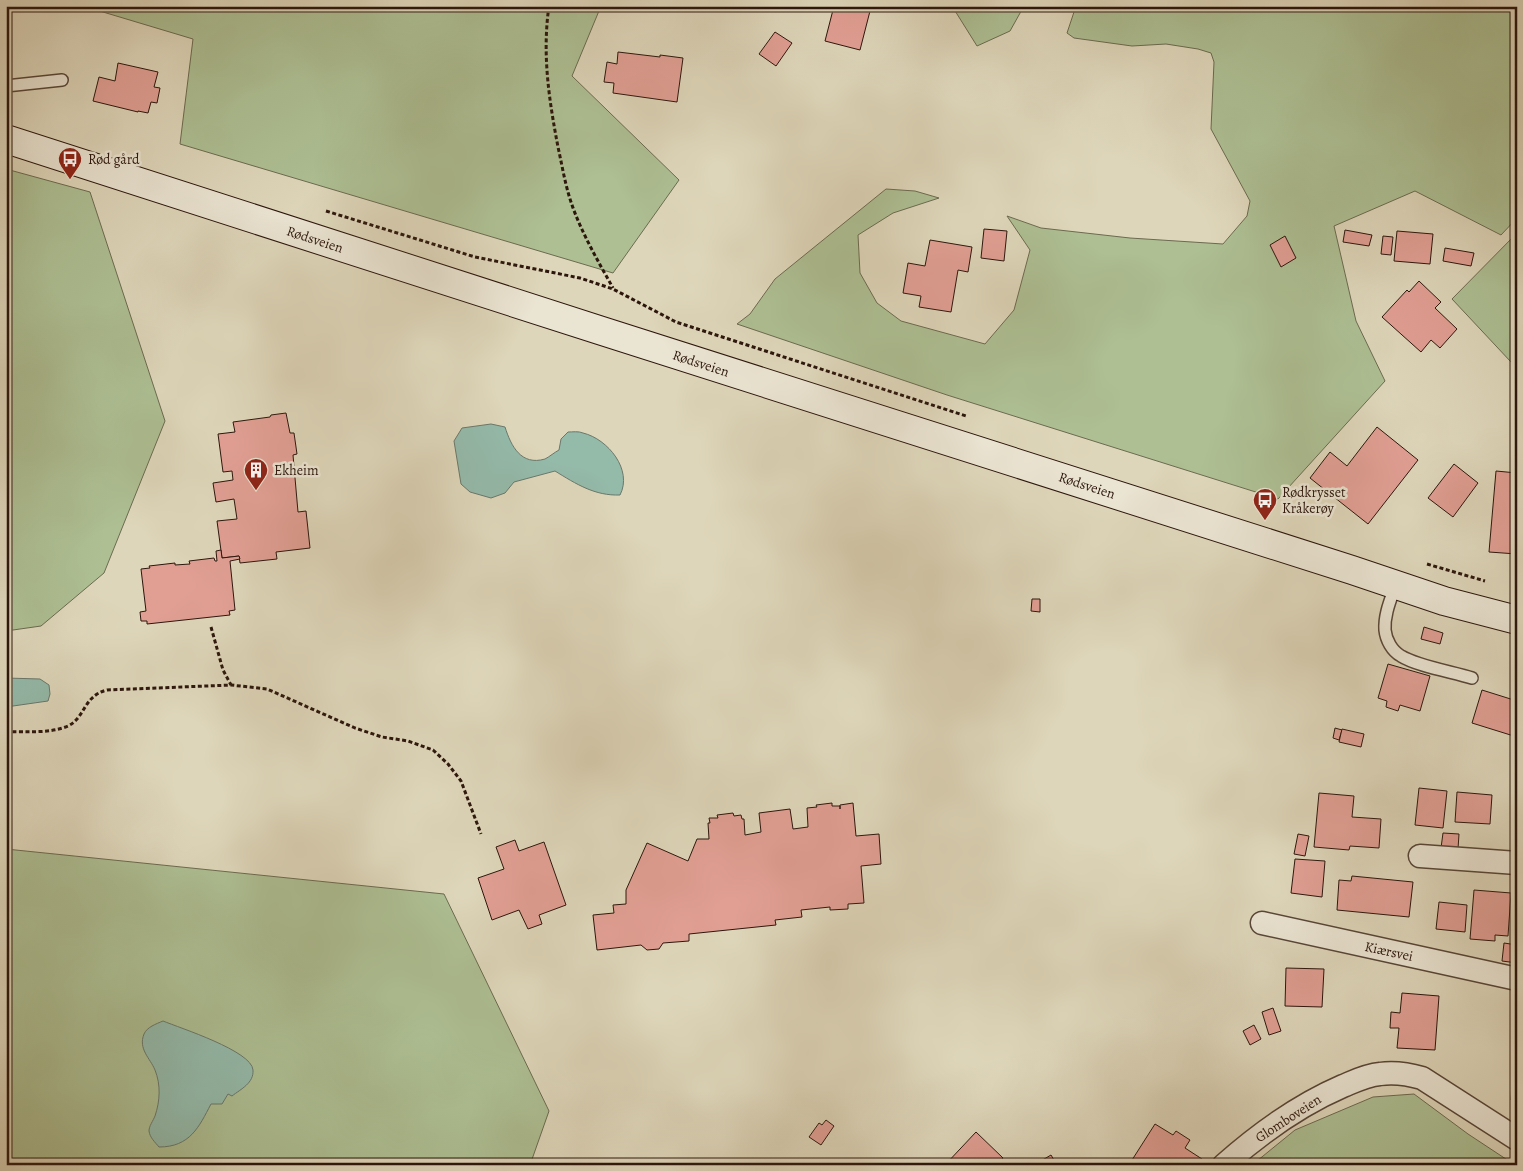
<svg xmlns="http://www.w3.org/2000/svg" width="1523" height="1171" viewBox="0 0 1523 1171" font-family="Alegreya,serif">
<rect width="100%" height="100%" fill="#ded6ba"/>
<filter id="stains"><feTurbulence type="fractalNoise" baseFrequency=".004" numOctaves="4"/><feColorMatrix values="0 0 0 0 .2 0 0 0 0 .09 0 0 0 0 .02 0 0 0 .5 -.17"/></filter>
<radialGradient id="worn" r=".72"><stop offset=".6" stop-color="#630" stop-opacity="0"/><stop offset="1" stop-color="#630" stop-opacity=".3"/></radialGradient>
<g fill="#adbf93" stroke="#6c6a50">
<path d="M83,6h518l-29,70 107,104 -66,93 -433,-129 13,-105z"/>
<path d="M952,6h72l-14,25 -33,15z"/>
<path d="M1076,6h441v212l-16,17 -86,-44 -81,35 22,95 29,60 -107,118 -331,-104 -210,-71 13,-10 25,-35 111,-90 29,2 24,7 -46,15 -35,22 2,38 17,30 24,18 84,23 29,-34 16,-60 -23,-34 34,12 89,10 93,6 24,-28 3,-15 -39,-72 3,-67 -3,-9 -13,-4 -32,-5 -34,2 -58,-8 -7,-5z"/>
<path d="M6,169l84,23 75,229 -61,152 -63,53 -35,5z"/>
<path d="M1517,233v127l-6,2 -59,-63z"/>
<path d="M6,849l438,45 105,217 -19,54h-524z"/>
<path d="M1414,1094l54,40 47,31h-263l43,-35 78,-33z"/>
</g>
<g fill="#94baaa" stroke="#6a786b">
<path d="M491,424l14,3c6,19 16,39 40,32 4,-2 10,-7 14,-9l2,-11 7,-7c4,0 11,-1 15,1 25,6 50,37 37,62 -25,1 -44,-11 -65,-24l-41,11 -9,11 -14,5 -21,-6 -9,-8 -7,-43 8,-13z"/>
<path d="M6,678l34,1 9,6 1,9 -2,7 -42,6z"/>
<path d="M163,1021c17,7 89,30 90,49 1,13 -12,19 -21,26l-4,-2 -6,10h-11c-12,23 -21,43 -52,43 -4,-5 -9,-9 -10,-16 0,-5 4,-10 6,-15 5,-15 6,-31 0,-46 -5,-12 -17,-21 -11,-36 3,-7 12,-10 19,-13z"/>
</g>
<g fill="#e19f94" stroke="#2c160c">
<path d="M834,6h17l19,5 -10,39 -35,-9z"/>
<path d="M775,32l17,11 -16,23 -17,-12z"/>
<path d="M618,52l42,5v-2l23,3 -6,44 -64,-9 1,-10 -10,-1 3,-20 10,2z"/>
<path d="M118,63l40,9 -4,15 6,1 -3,15 -6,-1 -3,11 -10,-2v1l-45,-11 6,-24 16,4z"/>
<path d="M984,229l23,2 -3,30 -23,-3z"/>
<path d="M1345,230l27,5 -3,11 -26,-4z"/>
<path d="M1397,231l36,3 -3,30 -36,-3z"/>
<path d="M1285,236l11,22 -15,9 -11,-22z"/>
<path d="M1383,236l10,1 -2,18 -10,-1z"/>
<path d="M930,240l42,7 -4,25 -10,-2 -7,42 -32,-5 2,-11 -18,-3 5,-30 17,3z"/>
<path d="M1445,248l29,5 -3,13 -28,-5z"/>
<path d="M1419,281l22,21 -6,6 22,21 -17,19 -9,-8 -10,12 -39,-35 25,-27 2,2z"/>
<path d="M286,413l4,20h4l3,21 -4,1 5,57 8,-1 4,37 -34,4 1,7 -37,4 -1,-7 -17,2 -5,-37 20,-2 -3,-20 -18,3 -3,-19 20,-3 -1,-9 -9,1 -5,-38 17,-2 -2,-10 37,-5 1,-2z"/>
<path d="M1377,427l41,33 -50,64 -58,-46 20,-26 17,14z"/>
<path d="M1454,464l24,19 -25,34 -25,-19z"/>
<path d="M1496,471l21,2v81l-28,-2z"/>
<path d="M221,550l1,8 17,-2 1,3 -10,2 5,49 -6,1 1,4 -83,9v-3h-6l-1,-9 6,-1 -5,-42 9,-1 -1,-2 26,-3v2l15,-1 -1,-3 25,-3 1,3h2l-1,-10z"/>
<path d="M1032,599h8v13l-9,-1z"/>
<path d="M1424,627l19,6 -3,11 -19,-5z"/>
<path d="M1388,664l42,12 -10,35 -20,-6 -2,6 -12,-4 1,-6 -9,-3z"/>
<path d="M1482,690l35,11v36l-45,-14z"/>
<path d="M1335,728l7,2 -3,10 -6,-2z"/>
<path d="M1342,729l22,5 -3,13 -22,-5z"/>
<path d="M1419,788l28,3 -4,37 -28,-3z"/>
<path d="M1457,792l35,3 -2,29 -35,-2z"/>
<path d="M1319,793l35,3 -2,21 29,2 -2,29 -29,-2 -1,4 -35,-3z"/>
<path d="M832,803v3h8v3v-4l13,-2 3,33 23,-2 2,30 -20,2 3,37 -16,1v5l-18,1v-3l-29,3 1,7 -27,3 1,5 -87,9v7l-26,2 -4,6 -12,1 -6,-5 -44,5 -4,-35 21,-2 -1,-8 13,-1v-14l21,-47 41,18 9,-22h12l-1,-16h2l-1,-5h9l-1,-3 16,-2 1,3 7,-1 1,4h2l1,16 16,-3 -2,-19 31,-4 3,20 15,-2 -1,-19 10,-1 -1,-2z"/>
<path d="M1443,833l16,1 -1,15 -17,-1z"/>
<path d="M1298,834l11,2 -4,20 -11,-2z"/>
<path d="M515,840l4,11 25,-9 22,63 -27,10 3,9 -14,5 -9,-19 -27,10 -14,-42 26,-9 -8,-22z"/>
<path d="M1295,859l30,2 -3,36 -31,-4z"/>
<path d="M1352,876l61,6 -4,35 -72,-7 2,-30 12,1z"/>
<path d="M1474,890l37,3 -3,43 -13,-1v6l-25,-2z"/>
<path d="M1439,902l28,3 -2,27 -29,-3z"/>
<path d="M1504,943l13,2v18l-15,-2z"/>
<path d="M1286,968l38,1 -2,38 -37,-1z"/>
<path d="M1402,993l37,3 -4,54 -38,-2 2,-20h-9l1,-16 9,1z"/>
<path d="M1273,1008l8,23 -12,4 -7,-23z"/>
<path d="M1254,1025l7,14 -11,6 -7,-14z"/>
<path d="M1514,1054h3v60h-5l1,-14h-2z"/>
<path d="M826,1120l8,6 -13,19 -12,-8 10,-14 3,2z"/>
<path d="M1155,1124l18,11 3,-4 14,9 -5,8 17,11 -3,6h-61l-6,-5z"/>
<path d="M976,1132l27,26 -6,7h-52z"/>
<path d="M1051,1155l6,10h-23z"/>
</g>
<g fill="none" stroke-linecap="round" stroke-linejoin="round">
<g stroke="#584638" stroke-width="14">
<g id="lane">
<path d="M6,86l56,-6"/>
<path d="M1396,584c-5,15 -12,30 -11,46 1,10 7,21 16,26 16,10 52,16 71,22"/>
</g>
</g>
<g stroke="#584638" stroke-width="25">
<g id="street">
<path d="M1420,856l97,7"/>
<path d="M1262,923l255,56"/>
<path d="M1224,1165c36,-32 75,-60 119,-79 12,-5 24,-11 37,-12 14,-2 28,0 42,4l95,61"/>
</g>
</g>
<g stroke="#2c160c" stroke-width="30">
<path id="secondary" d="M6,139l593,191 753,240 92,31 73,19"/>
</g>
<g stroke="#2c160c" stroke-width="3" stroke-dasharray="4 2.5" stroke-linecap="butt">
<path d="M549,6c-7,48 0,94 9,141 4,18 7,37 13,55 9,28 28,61 42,86"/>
<path d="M326,211l149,46 105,21 33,11 63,33 290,94"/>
<path d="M1427,564l58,17"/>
<path d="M211,627l12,43 8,15"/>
<path d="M6,732c20,-1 44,2 62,-6 18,-9 15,-30 39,-36l124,-5 36,4 88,39 27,9 26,4 25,9 15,14 13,17 20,53"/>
</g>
<use href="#lane" stroke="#eae4d2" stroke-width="11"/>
<use href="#street" stroke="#eae4d2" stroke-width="22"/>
<use href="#secondary" stroke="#eae4d2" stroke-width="28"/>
</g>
<defs>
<g id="bus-pin" transform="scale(1.25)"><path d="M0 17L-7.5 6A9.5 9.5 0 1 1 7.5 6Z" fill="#8f2418" stroke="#eae4d2"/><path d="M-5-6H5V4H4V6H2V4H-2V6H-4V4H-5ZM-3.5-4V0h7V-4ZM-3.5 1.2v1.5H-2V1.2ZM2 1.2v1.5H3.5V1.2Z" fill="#fff"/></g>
<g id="building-pin" transform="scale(1.25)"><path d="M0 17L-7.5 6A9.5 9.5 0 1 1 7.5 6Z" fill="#8f2418" stroke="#eae4d2"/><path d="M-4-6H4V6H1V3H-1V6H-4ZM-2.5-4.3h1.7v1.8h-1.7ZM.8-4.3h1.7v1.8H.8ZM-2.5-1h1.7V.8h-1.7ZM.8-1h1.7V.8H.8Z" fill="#fff"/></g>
</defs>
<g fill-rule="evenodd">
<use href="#bus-pin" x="70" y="159"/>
<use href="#building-pin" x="256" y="470"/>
<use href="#bus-pin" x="1265" y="500"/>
</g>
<g text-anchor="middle" stroke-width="5" stroke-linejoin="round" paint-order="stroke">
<g font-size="14" fill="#2c160c" stroke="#eae4d2" text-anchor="start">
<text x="88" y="164">Rød gård</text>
<text x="274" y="475">Ekheim</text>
<text x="1282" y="497">Rødkrysset<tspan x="1282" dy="16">Kråkerøy</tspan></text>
</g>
<g font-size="14" fill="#2c160c" stroke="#eae4d2">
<text transform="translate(315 239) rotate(18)" y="5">Rødsveien</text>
<text transform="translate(701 363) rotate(18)" y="5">Rødsveien</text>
<text transform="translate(1087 485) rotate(18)" y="5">Rødsveien</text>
<text transform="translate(1389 951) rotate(12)" y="5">Kiærsvei</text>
<text transform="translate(1288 1118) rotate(-33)" y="5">Glomboveien</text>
</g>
</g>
<rect width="1523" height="1171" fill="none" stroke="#ded6ba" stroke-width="25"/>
<rect x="8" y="8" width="1508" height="1156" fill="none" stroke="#2c160c" stroke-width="2.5"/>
<rect x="12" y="12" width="1498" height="1146" fill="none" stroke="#2c160c"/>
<rect width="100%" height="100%" filter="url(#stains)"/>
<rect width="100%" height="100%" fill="url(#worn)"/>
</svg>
